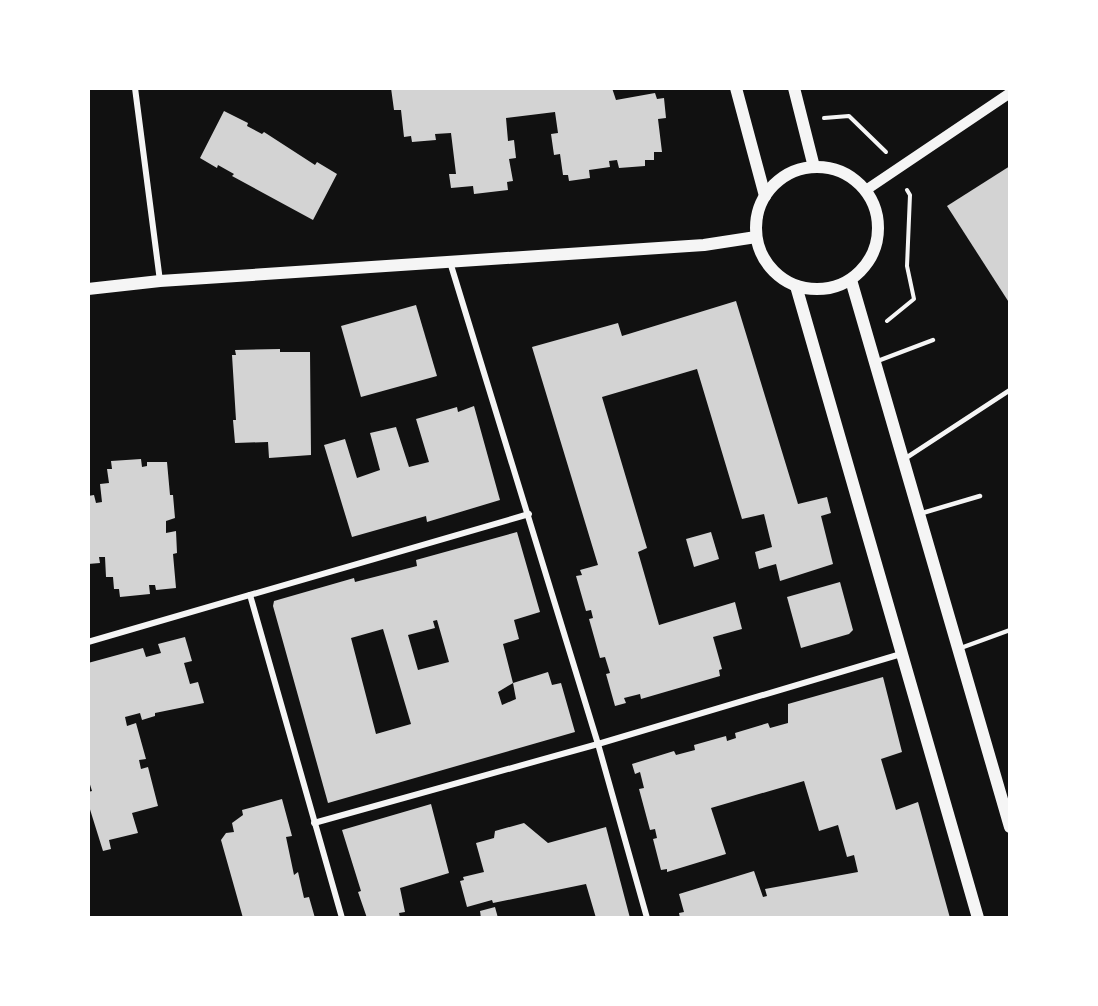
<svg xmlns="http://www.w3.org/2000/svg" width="1098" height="1006" viewBox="0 0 1098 1006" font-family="Cabin,sans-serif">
<rect width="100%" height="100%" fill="#111"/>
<g fill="#d3d3d3" fill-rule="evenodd">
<path d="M391,88h221l4,12 39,-7 2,6 7,-1 2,20 -8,1 4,33h-8v8h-9v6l-26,2 -2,-8 -8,1 1,6 -21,3 1,8 -21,3 -1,-6h-5l-3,-21 -6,1 -3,-21 7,-1 -3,-21 -49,6 2,23 6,-1 2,18 -7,1 4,22 -6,1 1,8 -34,4 -1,-8 -22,2 -2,-14h7l-5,-41 -16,1 1,6 -24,2 -1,-6 -7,1 -3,-27h-7z"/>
<path d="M224,111l24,12 -1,3 15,8 2,-2 51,33 2,-3 20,12 -24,46 -81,-44 2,-2 -16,-9 -1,3 -17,-10z"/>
<path d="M1010,166v138l-63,-98z"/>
<path d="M736,301l62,203 29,-7 4,16 -10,3 12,48 -53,17 -4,-17 -17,5 -4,-17 17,-5 -8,-33 -22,5 -45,-150 -95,28 45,151 -9,4 21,73 76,-23 7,27 -29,8 9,32 -3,1 1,6 -79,23 -1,-5 -16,4 2,5 -11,3 -9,-32 4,-1 -5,-16 -5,1 -11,-39 4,-1 -2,-8 -5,1 -10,-35 6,-1 -2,-5 18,-5 -66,-218 86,-24 4,13z"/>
<path d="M416,305l21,71 -76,21 -20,-71z"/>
<path d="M280,349v3h30l1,103 -42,3 -1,-16 -33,1 -2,-23h3l-4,-65h4l-1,-5z"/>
<path d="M474,406l26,94 -73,22 -1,-6 -74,21 -28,-92 21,-6 12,39 23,-8 -10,-37 26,-6 13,40 20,-5 -13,-43 41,-12 1,5z"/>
<path d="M141,459l1,8 5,-1v-4h20l3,33h3l2,23 -9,3v12l10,-2 1,22 -4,1 3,34 -20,2 -1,-5h-6l1,9 -30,3 -1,-8h-5l-1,-12h-7l-1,-20h-6l1,6 -12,1v-68l6,-1 2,8 6,-1 -2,-18 9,-1 -2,-14h5l-1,-8z"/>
<path d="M517,532l23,80 -26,8 5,19 -16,5 10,39 35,-11 4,13 9,-2 14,49 -247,71 -55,-197 1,-5 80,-23 1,4 62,-16 -1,-6zM437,620l12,42 -31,8 -10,-35 27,-7 -2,-7zM383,629l28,95 -35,10 -25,-96zM513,683l3,16 -14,6 -4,-13z"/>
<path d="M711,532l8,27 -25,8 -8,-28z"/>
<path d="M840,582l13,48 -4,4 -48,14 -14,-51z"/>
<path d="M185,637l7,24 -8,2 6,21 8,-2 6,21 -49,10v3l-13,4 -2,-7 -15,4 2,9 9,-3 10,36 -7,1 2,9 7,-2 10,39 -26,7 6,20 -29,7 2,9 -8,2 -15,-48v-11l4,-1 -4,-13v-115l55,-15 3,9 15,-4 -3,-9z"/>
<path d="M883,677l19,75 -21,7 15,51 22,-8 32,116h-270l-1,-5 5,-1 -5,-18 75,-23 9,26 4,-1 -2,-7 93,-17 -4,-17 -7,2 -9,-32 -19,6 -15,-50 -93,27 15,46 -59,18v-3l-6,1 -8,-31 4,-1 -2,-9 -5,1 -11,-41 5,-1 -4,-16 -5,2 -3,-10 42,-13 2,4 19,-5 -1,-5 32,-9 1,5 9,-3 -1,-5 33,-10 2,5 18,-5v-19z"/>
<path d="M282,799l10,37 -6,1 8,38 4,-3 6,26 5,-1 6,21h-72l-22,-78 5,-7 8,-1 -2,-9 11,-8 -1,-5z"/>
<path d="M431,804l18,69 -49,15 5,24 -6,1 1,5h-33l-9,-26 3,-1 -19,-61z"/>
<path d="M524,823l24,20 58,-16 24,91h-34l-10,-34 -93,19 -1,-3 -25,7 -7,-26 4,-1 -1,-3 21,-5 -8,-29 18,-5 1,-7z"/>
<path d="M495,907l3,11h-17l-1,-7z"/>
</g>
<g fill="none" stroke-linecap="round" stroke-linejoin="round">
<g stroke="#f5f5f5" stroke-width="4">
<path d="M824,118l25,-2 37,36"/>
<path d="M887,321l27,-22 -7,-33 3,-71 -3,-5"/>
</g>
<g stroke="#f5f5f5" stroke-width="4.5">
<path d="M875,362l58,-22"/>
<path d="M906,458l104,-68"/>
<path d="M919,514l61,-18"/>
<path d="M958,649l52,-19"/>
</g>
<g stroke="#f5f5f5" stroke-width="6">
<path d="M135,88l25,193"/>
<path d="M450,262l148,482 49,174"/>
<path d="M250,595l92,323"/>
<path d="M88,642l441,-128"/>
<path d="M314,823l284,-79 303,-90"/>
</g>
<path stroke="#f5f5f5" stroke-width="10" d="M866,190l144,-97"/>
<g stroke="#f5f5f5" stroke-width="12">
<path d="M736,88l29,108"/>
<path d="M794,88l20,79"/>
<circle cx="817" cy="228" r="61"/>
<path d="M851,280l159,547"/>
<path d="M796,286l182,632"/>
<path d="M88,289l72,-8 544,-36 52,-8"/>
</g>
</g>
<rect width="1098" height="1006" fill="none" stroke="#ffffff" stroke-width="180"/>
</svg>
